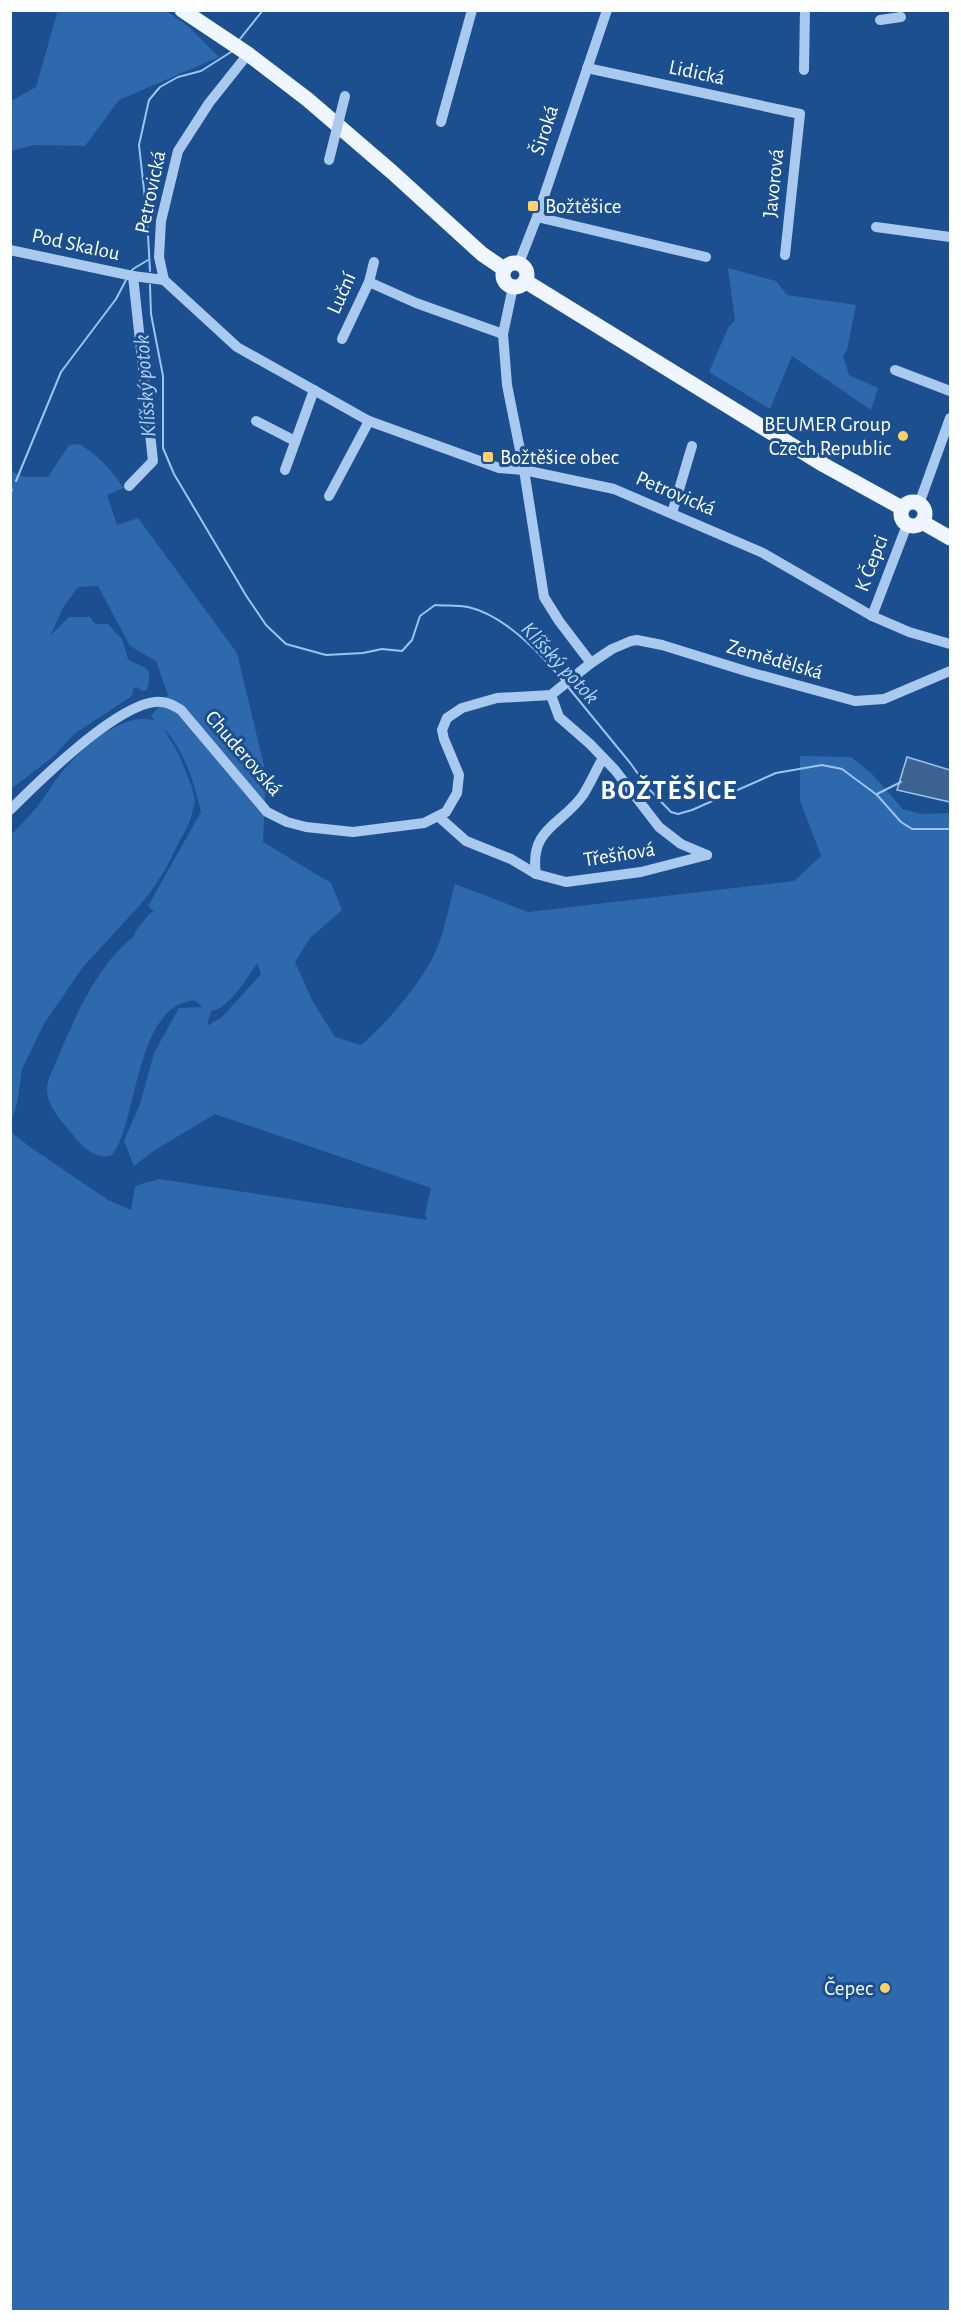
<svg xmlns="http://www.w3.org/2000/svg" width="961" height="2322" viewBox="0 0 961 2322" font-family="'Alegreya Sans',sans-serif">
<rect width="100%" height="100%" fill="#1b4f8f"/>
<g fill="#2e69ad" fill-rule="evenodd">
<path d="M56,11h110l22,15 31,31 -100,43 -34,46 -51,-1 -23,6v-50l25,-14 21,-74z"/>
<path d="M728,268l48,13 11,14 69,10 -9,45 -4,6 6,19 29,13 -7,22 -79,-54 -22,53 -61,-37 19,-44 7,-8z"/>
<path d="M79,444c23,14 29,23 45,44l-17,7 10,30 21,-7 99,135 29,121 -3,68 68,41 11,27 -32,28 -15,24 17,38 23,37 26,8c26,-22 61,-63 75,-94 9,-21 13,-46 19,-67l73,28 266,-31 27,-25 -21,-56v-44l51,1 20,16 32,36 18,5 29,-1v1498h-939v-1179l19,15 78,53 23,10 4,-24 24,-7 268,41 -2,-6 6,-26 -216,-74 -60,36 -21,16 -10,-25 16,-37 14,-51 25,-45 24,-1 -9,-7c-6,2 -13,3 -18,6 -33,20 -40,88 -52,123 -3,9 -6,19 -12,26 -12,5 -27,-5 -35,-15 -11,-15 -29,-30 -30,-50 0,-12 8,-24 12,-35 18,-42 38,-89 75,-119l1,-4 15,-19 4,-1 -6,-6 53,-94c-7,-29 -16,-62 -38,-84l15,25 14,34 3,15 -5,19 -24,47 -12,19 -14,18 -57,62 -38,55 -23,47 -5,35 -6,18v-287c8,-9 18,-18 25,-27 7,-9 13,-18 19,-27 18,-25 66,-72 100,-60l-4,-5 17,-21 -12,-34 -26,-15 -32,-60 -20,1 -15,21 -13,28 19,-19h21l5,7h13l14,15 6,20c13,10 27,4 19,31l-6,1 -3,-4 -5,2 -1,7 -58,38 -20,22 -43,33 -1,-330 3,13 11,5h24l21,-32zM257,963l4,11 -39,43 -15,9 4,-15c18,-2 37,-34 46,-48z"/>
</g>
<path fill="#3c6290" stroke="#9cc4f0" stroke-width="1.5" d="M907,757l43,13v32l-53,-12z"/>
<g fill="none" stroke-linecap="round" stroke-linejoin="round">
<g stroke="#9cc4f0" stroke-width="2">
<path d="M240,39l23,-29"/>
<path d="M150,271l-3,-54 -8,-72 10,-45 11,-13 18,-10 23,-6 30,-19"/>
<path d="M131,272l2,-3 15,-9"/>
<path d="M150,285l1,29 12,62v72l11,26 73,123 19,28 20,19 40,11 37,-2 19,-4 20,2 10,-11 8,-24 15,-11c11,1 22,0 33,2 36,8 72,46 95,74"/>
<path d="M16,481l45,-109 55,-73 10,-19"/>
<path d="M10,494l2,-4"/>
<path d="M568,687l63,77 17,24 23,24 7,2 14,-4 84,-37 46,-8 20,4 35,26 24,27 11,7h38"/>
<path d="M877,794l24,-12"/>
</g>
<g stroke="#a9c9ee" stroke-width="10">
<path d="M880,20l21,-3"/>
<path d="M248,54l-39,49 -31,48 -17,70 -2,36 5,23 73,67 132,74 130,47 25,2 90,19 149,64 109,63 37,16 41,12"/>
<path d="M587,68l213,46 -15,141"/>
<path d="M804,70l1,-60"/>
<path d="M441,122l31,-112"/>
<path d="M537,217l169,40"/>
<path d="M876,227l74,10"/>
<path d="M10,250l123,26 31,4"/>
<path d="M519,263l18,-46 70,-207"/>
<path d="M369,282l47,21 87,31"/>
<path d="M513,287l-10,47 4,51 17,85 20,127 15,24 32,42"/>
<path d="M342,339l27,-57 5,-20"/>
<path d="M895,370l55,21"/>
<path d="M256,421l39,20"/>
<path d="M285,470l29,-80"/>
<path d="M129,486l24,-25 -20,-185"/>
<path d="M329,496l40,-75"/>
<path d="M919,504l31,-86"/>
<path d="M672,513l20,-67"/>
<path d="M872,616l35,-91"/>
<path d="M551,695l8,22 31,27 25,26 44,57 22,17 26,11"/>
<path d="M603,758c-7,12 -13,26 -20,37 -21,30 -54,33 -47,79l30,8 75,-10 66,-17"/>
<path d="M10,810c30,-30 105,-104 145,-108 11,-1 18,3 26,8l86,102 20,10 19,5 47,5 71,-9 22,-11 11,-19 2,-18 -15,-36 -2,-9 5,-12 15,-10 35,-10 54,-3 40,-32 21,-14 19,-8 6,-1 25,5 87,27 106,29 29,-2 66,-28"/>
<path d="M439,817l27,24 45,18 25,15"/>
</g>
<g stroke="#f0f6ff" stroke-width="15">
<path d="M182,10l66,44 59,45 85,73 90,82 22,15"/>
<circle cx="515" cy="275" r="12"/>
<path d="M525,281l299,184 78,43"/>
<circle cx="913" cy="514" r="12"/>
<path d="M922,522l28,16"/>
</g>
<path stroke="#a9c9ee" stroke-width="10" d="M329,160l16,-64"/>
</g>
<g fill="#ffd166" stroke="#1b4f8f" stroke-width="2">
<rect x="527" y="200" width="12" height="12" rx="3"/>
<circle cx="903" cy="436" r="6"/>
<rect x="482" y="451" width="12" height="12" rx="3"/>
<circle cx="885" cy="1988" r="6"/>
</g>
<g text-anchor="middle" stroke-width="6" stroke-linejoin="round" paint-order="stroke">
<g font-size="21" fill="#fff" stroke="#1b4f8f">
<text transform="translate(697 72) rotate(12)" y="7">Lidická</text>
<text transform="translate(544 130) rotate(-72)" y="7">Široká</text>
<text transform="translate(773 183) rotate(-84)" y="7">Javorová</text>
<text transform="translate(150 192) rotate(-78)" y="7">Petrovická</text>
<text transform="translate(76 244) rotate(12)" y="7">Pod Skalou</text>
<text transform="translate(341 293) rotate(-66)" y="7">Luční</text>
<text transform="translate(676 493) rotate(23)" y="7">Petrovická</text>
<text transform="translate(871 563) rotate(-69)" y="7">K Čepci</text>
<text transform="translate(775 659) rotate(16)" y="7">Zemědělská</text>
<text transform="translate(244 753) rotate(49)" y="7">Chuderovská</text>
<text transform="translate(619 854) rotate(-9)" y="7">Třešňová</text>
</g>
<g font-size="21" fill="#fff" stroke="#1b4f8f" text-anchor="start">
<text x="545" y="213">Božtěšice</text>
<text x="891" y="431" text-anchor="end">BEUMER Group<tspan x="891" dy="24">Czech Republic</tspan></text>
<text x="500" y="464">Božtěšice obec</text>
<text x="873" y="1995" text-anchor="end">Čepec</text>
</g>
<g font-size="22" font-style="italic" fill="#b5d3f5" stroke="#1b4f8f">
<text transform="translate(144 386) rotate(-94)" y="8">Klíšský potok</text>
<text transform="translate(561 662) rotate(47)" y="8">Klíšský potok</text>
</g>
<g font-size="27" font-weight="bold" letter-spacing="1.5" fill="#fff" stroke="#1b4f8f">
<text x="669" y="799">BOŽTĚŠICE</text>
</g>
</g>
<rect width="961" height="2322" fill="none" stroke="#ffffff" stroke-width="24"/>
</svg>
